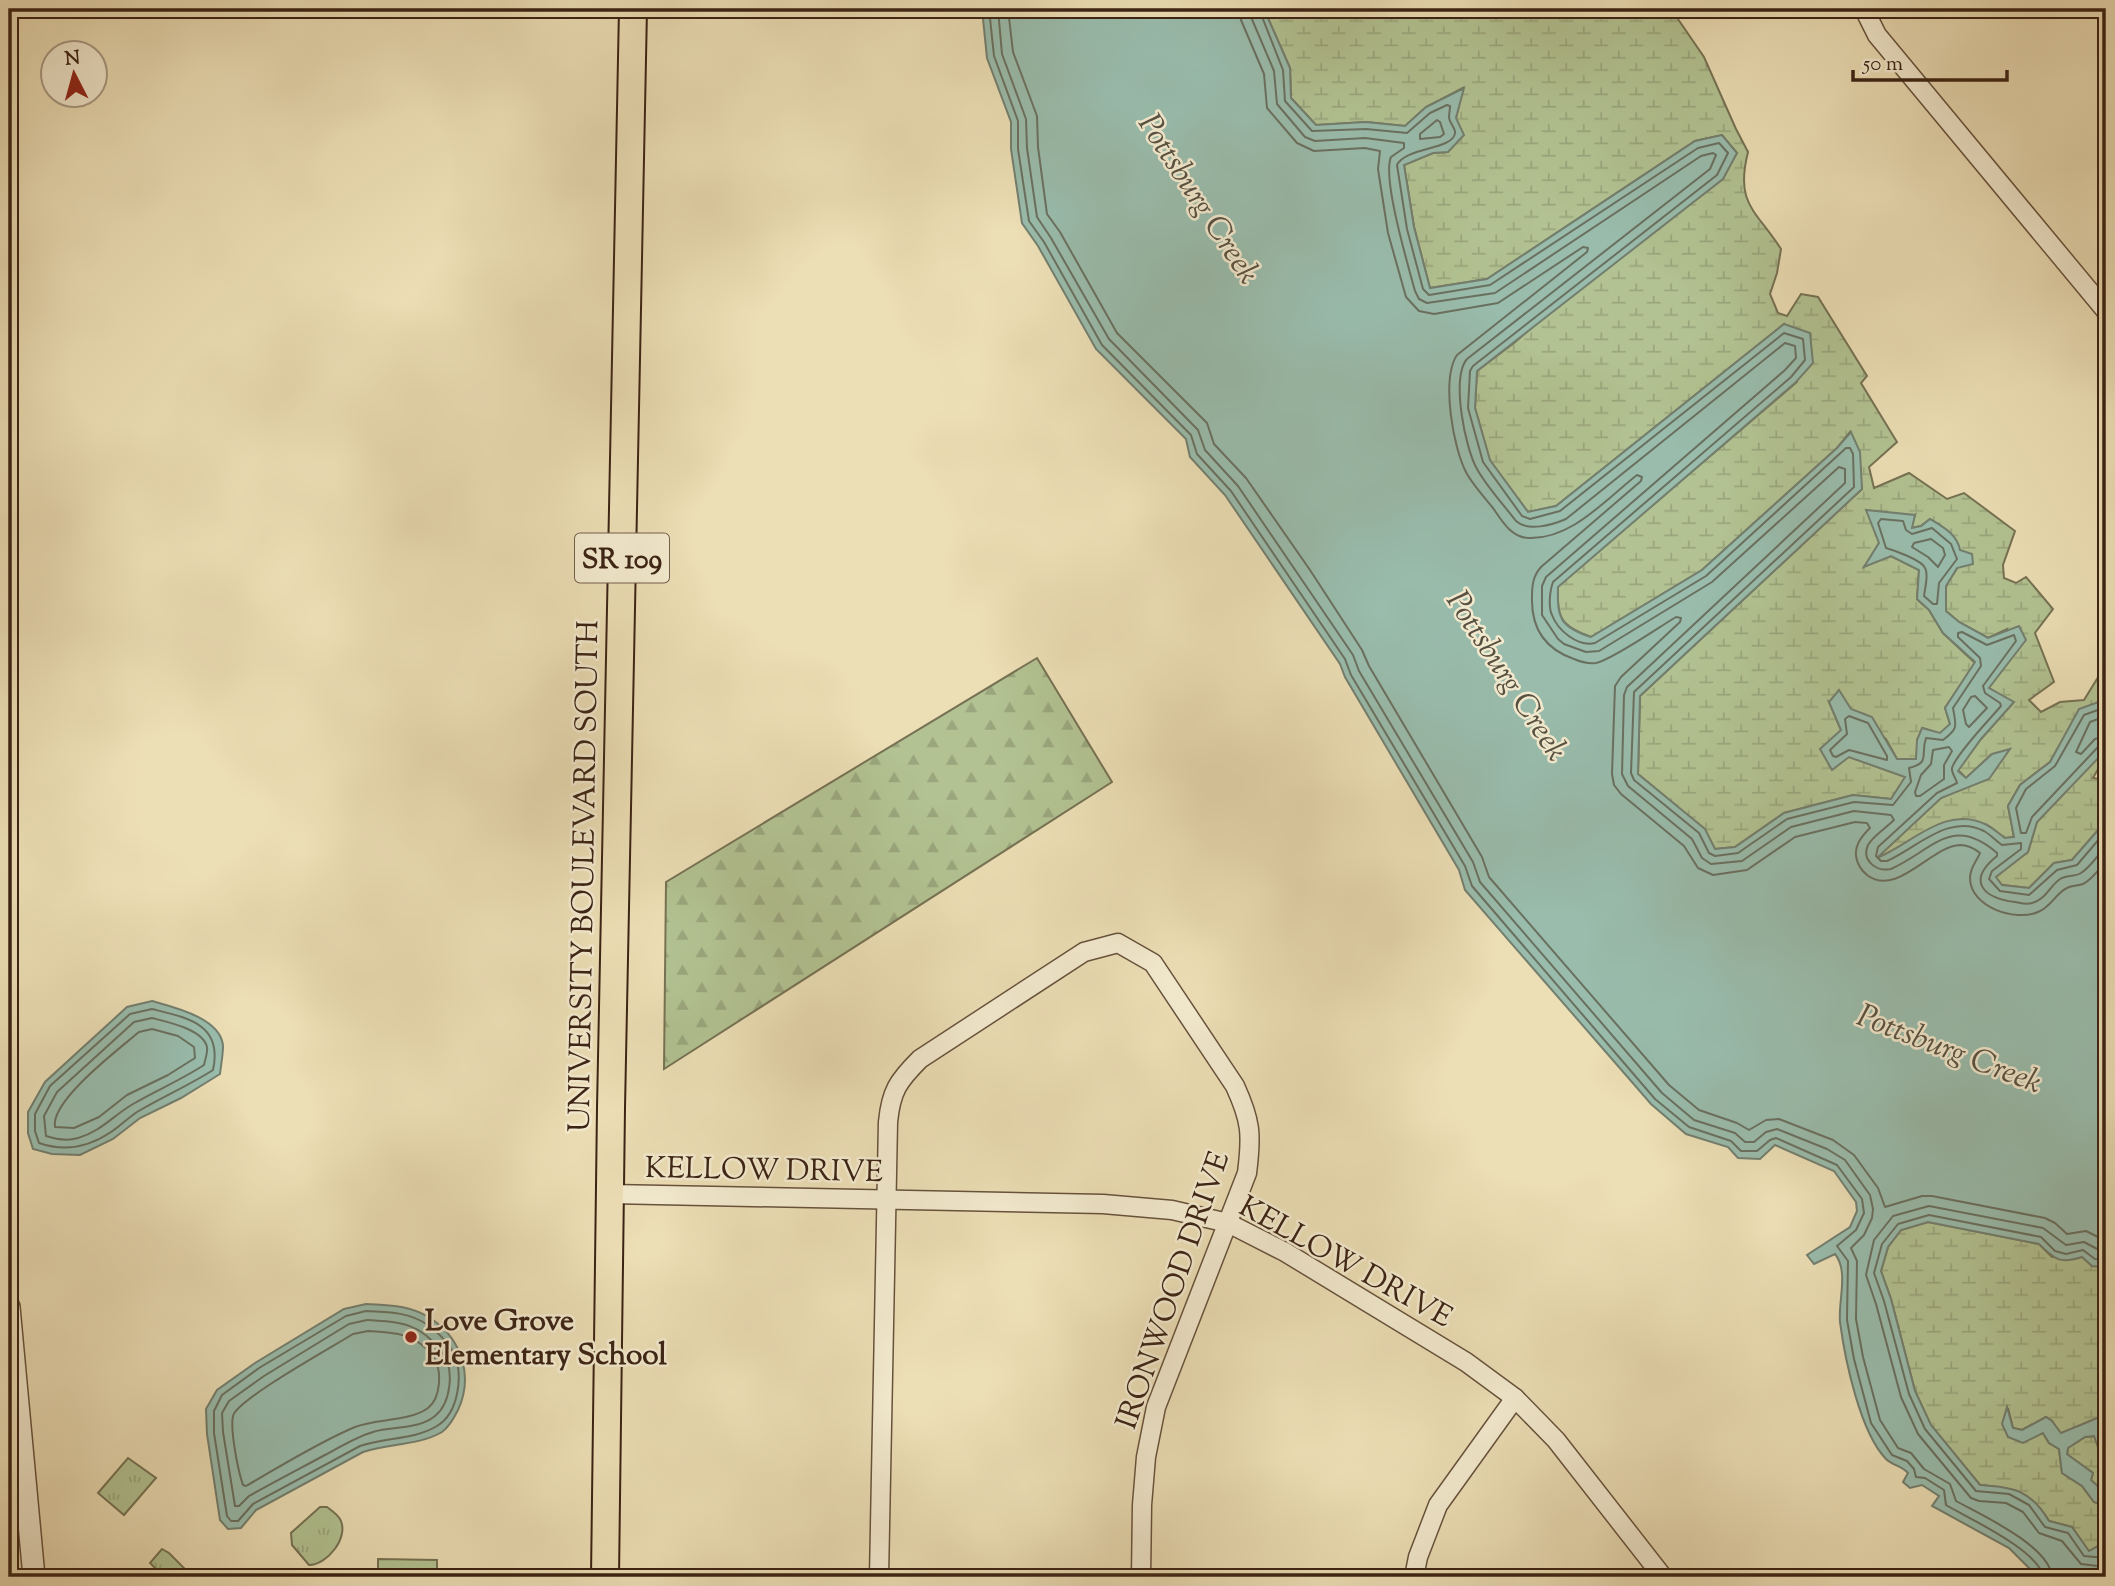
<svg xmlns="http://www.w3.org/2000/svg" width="2115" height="1586" viewBox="0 0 2115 1586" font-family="'Sorts Mill Goudy',serif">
<defs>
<pattern id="forest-firs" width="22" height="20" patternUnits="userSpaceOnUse" patternTransform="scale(1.75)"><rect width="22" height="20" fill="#b2c292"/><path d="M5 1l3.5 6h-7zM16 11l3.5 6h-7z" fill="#9aa67d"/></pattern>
<pattern id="wetland-marsh" width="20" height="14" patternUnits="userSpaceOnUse" patternTransform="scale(1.75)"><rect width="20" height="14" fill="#b2c292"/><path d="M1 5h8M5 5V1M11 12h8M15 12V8" fill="none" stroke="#9aa67d"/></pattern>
<pattern id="park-tufts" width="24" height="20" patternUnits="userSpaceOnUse" patternTransform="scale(1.75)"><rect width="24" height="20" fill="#b2c292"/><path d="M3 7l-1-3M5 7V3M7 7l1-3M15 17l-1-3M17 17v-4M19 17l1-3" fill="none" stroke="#9aa67d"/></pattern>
</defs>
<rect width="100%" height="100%" fill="#ecdeb5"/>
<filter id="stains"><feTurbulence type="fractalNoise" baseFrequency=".00286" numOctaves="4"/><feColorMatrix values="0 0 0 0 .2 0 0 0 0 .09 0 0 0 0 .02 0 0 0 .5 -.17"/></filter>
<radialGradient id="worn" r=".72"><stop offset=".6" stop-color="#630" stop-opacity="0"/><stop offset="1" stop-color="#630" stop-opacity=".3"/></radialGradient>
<path fill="url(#forest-firs)" stroke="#767253" stroke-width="2" d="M1037,658l75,124 -448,287 2,-187z"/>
<g fill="url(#wetland-marsh)" stroke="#767253" stroke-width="2">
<path d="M1264,9h407l33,48 32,72 12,23c-13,52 7,57 33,97l-4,24 -7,21 8,19 9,3 14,-22 17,3 49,79 -6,7 36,59 -28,25 5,21 35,-15 38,26 17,-6 51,38 -12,34 1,13 12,5 10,-6 27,32 -18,24 19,49 -25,18 12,12 19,-10 24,-2 16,-26 6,8v22l-3,-4 -42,43 -11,19 -30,23 -12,21 6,31 -9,1 -18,-13 -95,26 -17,8 66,-61 21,-10 30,-34 -26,24 -8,-8 23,-31 32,-36 -24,-15 18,-59 -19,9 -29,-16 -13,-11c0,-7 -2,-16 0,-23 1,-7 8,-13 11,-20 10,-26 -8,-37 -27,-49l-9,7 -10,2 4,-13 -36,28 -14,23 26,-10 28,14 -2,29 12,11 14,23 32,30 -30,45 5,16 -10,10 -17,-6 -6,12v20l-20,-1 -11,-20 -57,-37 12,28 8,27 57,20 -15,22 -38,-4 -69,18 -49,34 -20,2 -11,-20 -66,-55 2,-78 222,-207 -12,-57 -13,16 -135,122 -111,67c-31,-11 -34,-19 -33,-51l239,-204 -13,-58 -228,182 -28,6 -38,-51 -15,-53 2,-37 37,-28 223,-190 -15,-18 -27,6 -208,138 -57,9 -16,-61 -10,-62 29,-12 15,-1 15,-64 -37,19 -21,19 -39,-4 -50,3 -25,-27 -1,-30z"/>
<path d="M2106,748v7l-13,23 13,2v41l-34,39 -18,3 -25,25 -27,-3 -7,-8 33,-25 9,-30z"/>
<path d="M1928,1222l111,22 13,13h31l9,9 14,1v139l-6,11 -40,17 -8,-13 -6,-4 -24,13 -9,-2 -5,-20v29l35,-4 6,10 10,6 3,24 20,13 12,16 5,1 3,-13 -11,-10 2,-7 -26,-18 1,-7 17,-11 10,-1 5,17 6,1v100l-8,-8 -9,6 -17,-25 -23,-6c-18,-30 -36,-33 -69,-36l-49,-59 -16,-35 -24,-92 -10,-28 7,-24 13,-17z"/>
</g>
<g fill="url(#park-tufts)" stroke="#767253" stroke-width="2">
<path d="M128,1458l28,20 -32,37 -26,-22z"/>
<path d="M320,1507h7c4,3 10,7 13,12 10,18 -13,46 -31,46l-17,-20 -1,-12z"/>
<path d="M162,1549l7,4 15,15 -1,9h-19l-14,-14z"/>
</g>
<path fill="#b2c292" stroke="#767253" stroke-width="2" d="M378,1559l59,1v17h-59z"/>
<g fill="#99bcac" stroke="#737f6f" stroke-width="2">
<path d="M982,9h282l26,59 1,30 25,27 50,-3 39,4 21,-19 38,-19 -8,30 8,17 -16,17 -15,1 -29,12 10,62 16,61 57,-9 208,-138 27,-6 15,18 -14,26 -246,192 -2,37 15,52 38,52 28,-6 228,-182 26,9 3,30 -17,19 -238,205c-1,31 2,40 33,50l111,-67 135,-122 14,-16 9,20 2,37 -222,207 -2,78 67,55 10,20 20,-2 49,-34 69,-18 38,4 14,-22 -56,-20 -17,13 -12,-21 21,-19 -12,-28 10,-12 12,19 21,8 25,42h19l1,-19 5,-12 18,5 10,-9 -5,-16 30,-46 -32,-29 -14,-23 -12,-11 2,-29 -28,-14 -27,11 15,-24 -13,-33 49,5 -3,13 9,-2 9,-7c13,8 27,15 30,31l12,4 1,10 -16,4 -11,18v25l13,11 29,16 31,-12 7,14 -37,48 25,14 -33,37 -23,32 8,7 26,-24 18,-5 -21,30 -48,19 -64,60c36,-15 69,-54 110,-33 6,3 12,9 18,13l9,-1 -6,-31 12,-21 30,-23 29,-53 25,-9 2,4v46l-69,72 -9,30 -32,25 6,8 27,3 25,-25 18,-3 34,-39v446l-14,-1 -10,-9c-22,7 -27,3 -43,-13l-111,-22 -27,8 -13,17 -7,24 10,28 24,92 16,34 49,60c34,3 50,4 69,36l23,6 17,24 9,-5 8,8 -2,16 2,7h-68l-29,-29 -77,-42 7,-10 -17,-11 -12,3 -7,-6 5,-9c-7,-8 -15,-7 -22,-14 -26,-27 -41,-99 -46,-137 -2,-21 9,-51 -5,-68l-21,10 -7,-9 43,-28 7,-16 -1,-9 -22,-31 -59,-26 -15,14 -22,-1 -10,-11 -42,-13 -35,-30 -186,-214 -6,-20 -114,-193 -5,-13 -115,-169 -35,-38 -4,-18 -90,-90 -58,-103 -16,-23 -11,-74v-27l-24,-64z"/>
<path d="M152,1001c21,6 69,17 71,45 0,9 -2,19 -3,28l-39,24 -41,20 -27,21 -33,16 -28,-1 -19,-5 -5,-16v-21l17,-30 82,-75z"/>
<path d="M366,1304c23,1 47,1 67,16 30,21 40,58 25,90 -4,8 -9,17 -16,22 -24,14 -54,11 -79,20l-107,58 -15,18 -13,1 -8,-9 -13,-86 -1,-25 11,-19 38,-27 89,-54z"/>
<path d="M2106,1406v48l-6,-1 -6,-17 -9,1 -17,11 -1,6 26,19 -2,7 11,10 -3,14 -5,-2 -12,-16 -20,-13 -3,-24 -10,-6 -6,-10 -20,10 -15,-6 -6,-13 5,-17 6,21 9,2 24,-13 6,4 9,12 39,-16z"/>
</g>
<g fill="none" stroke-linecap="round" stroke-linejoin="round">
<g stroke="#6a7060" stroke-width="2">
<path d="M989,9l5,47 24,65v28l11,72 15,21 58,103 89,90 6,19 34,37 114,168 6,16 114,191 7,20 183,213 34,28 42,14 10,10h16l13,-11 6,-2 61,27 25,34 2,14 -8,17 -19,16 11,15 -1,59 7,39 17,64 21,32 15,6 7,8 2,8 9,1 19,12 2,15c22,13 94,46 97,72"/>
<path d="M998,9l4,45 24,65 1,29 10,69 14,21 58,101 89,91 7,20 33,36 115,169 6,16 114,191 7,20 182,211 32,27 41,13 10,9h9l12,-10 11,-3 50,20 18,11 25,35 3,14 -1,9 -8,17 -13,13 6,13 -1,58 7,38 17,63 18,28 13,5 13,16 26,15 6,17c25,14 94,45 96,76"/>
<path d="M1008,9l5,43 24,64 1,31 9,67 13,18 57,101 90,90 7,21 32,34 64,92 52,80 7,16 113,191 7,20 180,208 30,25 38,13 12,7 17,-10 13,-1 54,21 21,15 24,33 7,19 37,-11h10l113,22 10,5 12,11 19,-3 20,10"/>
<path d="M1239,9l2,11 23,54 3,34 30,35 17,8 51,-3 15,3 -2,18 10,64 18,64 13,14 15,3 64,-11 85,-56 5,1 -1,4 -130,103c-16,24 -4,94 10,119 7,12 17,23 26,34 9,13 18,29 35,30 43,2 77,-38 109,-63l5,2 -1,4 -100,86c-8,9 -9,18 -9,30 -1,31 13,52 42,62 7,3 14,5 22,4 16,-3 63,-36 80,-46l5,1 -1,4 -59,55 -6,9 -3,88 2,11 7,9 63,52 14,22 15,7 34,-5 48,-33 60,-15 12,1 3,5c-8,8 -15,16 -14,28 1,7 5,14 11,19 30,23 64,-29 93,-30 7,0 15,4 20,8 -3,8 -10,14 -10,25 0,29 45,44 68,34 13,-5 18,-19 29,-24 5,-3 11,-2 16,-4 10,-5 16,-15 23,-23"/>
<path d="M1250,9l1,8 23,54 3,33 28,33 10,4 50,-3 39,5v5l-13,9c-9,21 17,108 24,134l4,8 8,4 68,-10 206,-137 12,-3 3,2 -6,14 -243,190c-16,19 -2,89 10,110 10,18 26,35 39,52 12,11 36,4 50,-2l219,-176 10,3 1,12 -11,12 -239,207 -4,9v29l16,24 6,5 22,8 13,-1 113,-69 127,-115 6,2v14l-218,204 -3,8 -2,79 6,12 64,53 10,19 9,6 31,-3 49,-34 63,-16 37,4 3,5c-8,8 -21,16 -26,25 -7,16 9,27 23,24 42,-19 61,-55 106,-16v3c-31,25 -14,42 18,46 6,1 11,3 17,1 12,-2 18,-17 28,-24 6,-4 15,-2 21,-6 10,-6 18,-19 25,-28"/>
<path d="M1259,9l24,61 2,31 27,30 54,-2 41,4 23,-20 17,-8 3,1c0,4 -1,8 -1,11 0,6 7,11 6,16 -2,17 -49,14 -58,32l10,64 16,60 6,6 61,-10 208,-137 21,-5 9,10 -11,22 -244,191 -3,5 -2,37 15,54 39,54 8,3 30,-8 224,-178 19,6 2,21 -14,17 -238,205c-3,8 -5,25 -1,33 6,16 26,32 43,28l111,-67 140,-128h4l3,6 1,33 -220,205 -3,81 3,7 65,53 10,20 6,3 23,-3 49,-34 67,-17 39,3 18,-23 -2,-14c22,-6 11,-12 17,-30l17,2c16,-12 13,-14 10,-32l28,-42 -1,-8 -22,-21v-4l4,-1 25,13 27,-10 2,6 -33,45 2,7 15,10 1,3c-11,13 -45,48 -49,62 -1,5 4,10 5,15l-20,10 -59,54 -2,9 5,5h6c31,-14 62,-48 97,-30 7,4 12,10 18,14l19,-2v6l-29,22 -3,8 11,12 29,4 28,-25 20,-5 29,-34"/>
<path d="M1437,120l3,2 4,12 -4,3 -20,2v-5z"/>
<path d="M1881,519l22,2 3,9 6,4 20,-6 19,16 6,15 -18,24 -2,21h-4l-9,-8c1,-8 5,-22 1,-28 -3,-8 -32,-18 -39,-20l-8,-25z"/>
<path d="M1931,539l12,9 2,7 -7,12 -10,-10 -16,-10 2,-4z"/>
<path d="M1975,696l12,12 -18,19 -3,-3 -3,-14 8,-13z"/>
<path d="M2106,707l-22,8 -29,51 -29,23 -10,19 5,25h5l6,-16 66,-70 8,-2"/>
<path d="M1849,716l19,7 19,33v4l-38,-10 -13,7 -3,-1 -3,-6 17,-16 -2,-15z"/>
<path d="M2106,716l-16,6 -14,30 5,2 14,-15 11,-3"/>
<path d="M1949,747l3,4 -8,14v14l-24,17h-4l-1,-4 6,-17 10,-11 2,-14z"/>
<path d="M152,1009c36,9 71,15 61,61 -25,16 -51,27 -76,42 -9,6 -17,14 -26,20 -22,15 -46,20 -72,11l-4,-12v-17l15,-28 80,-72z"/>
<path d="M152,1018c15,4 51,11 55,29 1,5 -2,13 -3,18 -23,15 -47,25 -71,39 -19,11 -33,28 -55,34 -10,3 -23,1 -32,-2l-2,-20 13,-24 77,-70z"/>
<path d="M152,1029l26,7 16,11 1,11 -27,17 -41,20 -28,22 -25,11 -19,-1c-5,-26 64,-78 84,-95z"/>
<path d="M2106,1251l-7,-1 -15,-8 -18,3 -23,-17 -114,-22 -36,10 -19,24 -8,35 10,29 25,93 17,37 53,64 8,3 27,2 17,9 16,21 23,8 19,23 25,3"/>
<path d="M2106,1260l-11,-1 -12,-9 -17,4 -11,-3 -14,-14 -112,-22 -31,9 -16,20 -8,29 10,28 25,93 16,35 51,62 33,3 20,11 16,22 23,6 16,23 22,2"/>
<path d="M366,1311c22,1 43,1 62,14 9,6 20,18 25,27 11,21 6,61 -16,74 -23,14 -52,11 -77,20l-107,58 -15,17h-7l-4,-5 -13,-83v-22l8,-16 37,-27 87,-52z"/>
<path d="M367,1320c34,2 53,3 75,32 13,17 9,51 -7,64 -17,14 -43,10 -62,16 -17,5 -33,15 -48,23 -26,14 -51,27 -76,41l-10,10h-4l-12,-74 -1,-19 7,-12 35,-25 85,-52z"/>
<path d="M368,1331c27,1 50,3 66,27 8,13 7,40 -6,50 -17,13 -52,11 -73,19 -36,15 -74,39 -109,59l-3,-1c-5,-14 -13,-55 -10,-69 3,-16 101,-70 120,-82z"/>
</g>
<g stroke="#67523c" stroke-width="21">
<g id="minor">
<path d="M1864,9l13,26 229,276"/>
<path d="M610,1194l493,10 69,6 56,13 57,29 181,110 49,36 41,42 107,137"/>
<path d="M879,1577l9,-455c3,-31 10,-41 32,-63l164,-107 34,-9 35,20 82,123c16,35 17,48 12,87l-91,234 -10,50 -4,48 -1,72"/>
<path d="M1414,1577l4,-20 20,-52 77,-107"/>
</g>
</g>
<g stroke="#67523c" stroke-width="24">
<path id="tertiary" d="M9,1307l25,270"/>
</g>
<g stroke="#3b2314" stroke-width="30">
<path id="primary" d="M605,1577l6,-469 22,-1099"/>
</g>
<use href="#minor" stroke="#f3eacf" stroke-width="18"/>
<use href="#tertiary" stroke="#f3eacf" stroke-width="21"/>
<use href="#primary" stroke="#ecdeb5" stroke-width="26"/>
</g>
<circle fill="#8f2418" stroke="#f3eacf" stroke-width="2.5" cx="411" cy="1337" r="7"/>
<g text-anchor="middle" stroke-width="5" stroke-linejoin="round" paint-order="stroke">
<rect fill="#f3eacf" stroke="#725f4c" stroke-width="2" x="575" y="533.5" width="94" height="49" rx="5"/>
<g font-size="28" font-weight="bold" fill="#3b2314">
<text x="622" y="568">SR 109</text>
</g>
<g font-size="30" fill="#3b2314" stroke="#f3eacf">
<text transform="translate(583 876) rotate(-89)" y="10">UNIVERSITY BOULEVARD SOUTH</text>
<text transform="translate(764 1169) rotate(1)" y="10">KELLOW DRIVE</text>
<text transform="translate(1346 1261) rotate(29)" y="10">KELLOW DRIVE</text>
<text transform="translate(1172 1290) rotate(-71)" y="10">IRONWOOD DRIVE</text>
</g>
<g font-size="30" font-weight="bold" fill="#3b2314" stroke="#f3eacf" text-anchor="start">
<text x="425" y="1330">Love Grove<tspan x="425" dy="34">Elementary School</tspan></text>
</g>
<g font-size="32" font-style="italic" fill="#575142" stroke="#f3eacf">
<text transform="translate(1200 198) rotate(57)" y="11">Pottsburg Creek</text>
<text transform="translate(1508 675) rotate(57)" y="11">Pottsburg Creek</text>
<text transform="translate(1950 1048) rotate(21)" y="11">Pottsburg Creek</text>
</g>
</g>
<rect width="2115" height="1586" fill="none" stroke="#ecdeb5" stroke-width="35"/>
<rect x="10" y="10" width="2094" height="1565" fill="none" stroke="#3b2314" stroke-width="3.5"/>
<rect x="18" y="18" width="2080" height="1551" fill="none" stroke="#3b2314" stroke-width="2"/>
<g transform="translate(74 74) rotate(354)"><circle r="33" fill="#f3eacf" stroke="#a99a84" stroke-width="2"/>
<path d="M0-5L12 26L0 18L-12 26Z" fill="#8f2418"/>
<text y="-10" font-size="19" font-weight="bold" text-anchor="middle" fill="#3b2314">N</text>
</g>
<path d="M1853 70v10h154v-10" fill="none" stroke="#3b2314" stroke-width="3.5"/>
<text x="1863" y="70" font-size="21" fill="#3b2314" stroke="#f3eacf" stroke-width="5" paint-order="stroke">50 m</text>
<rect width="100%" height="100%" filter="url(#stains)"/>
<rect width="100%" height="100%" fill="url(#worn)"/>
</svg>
